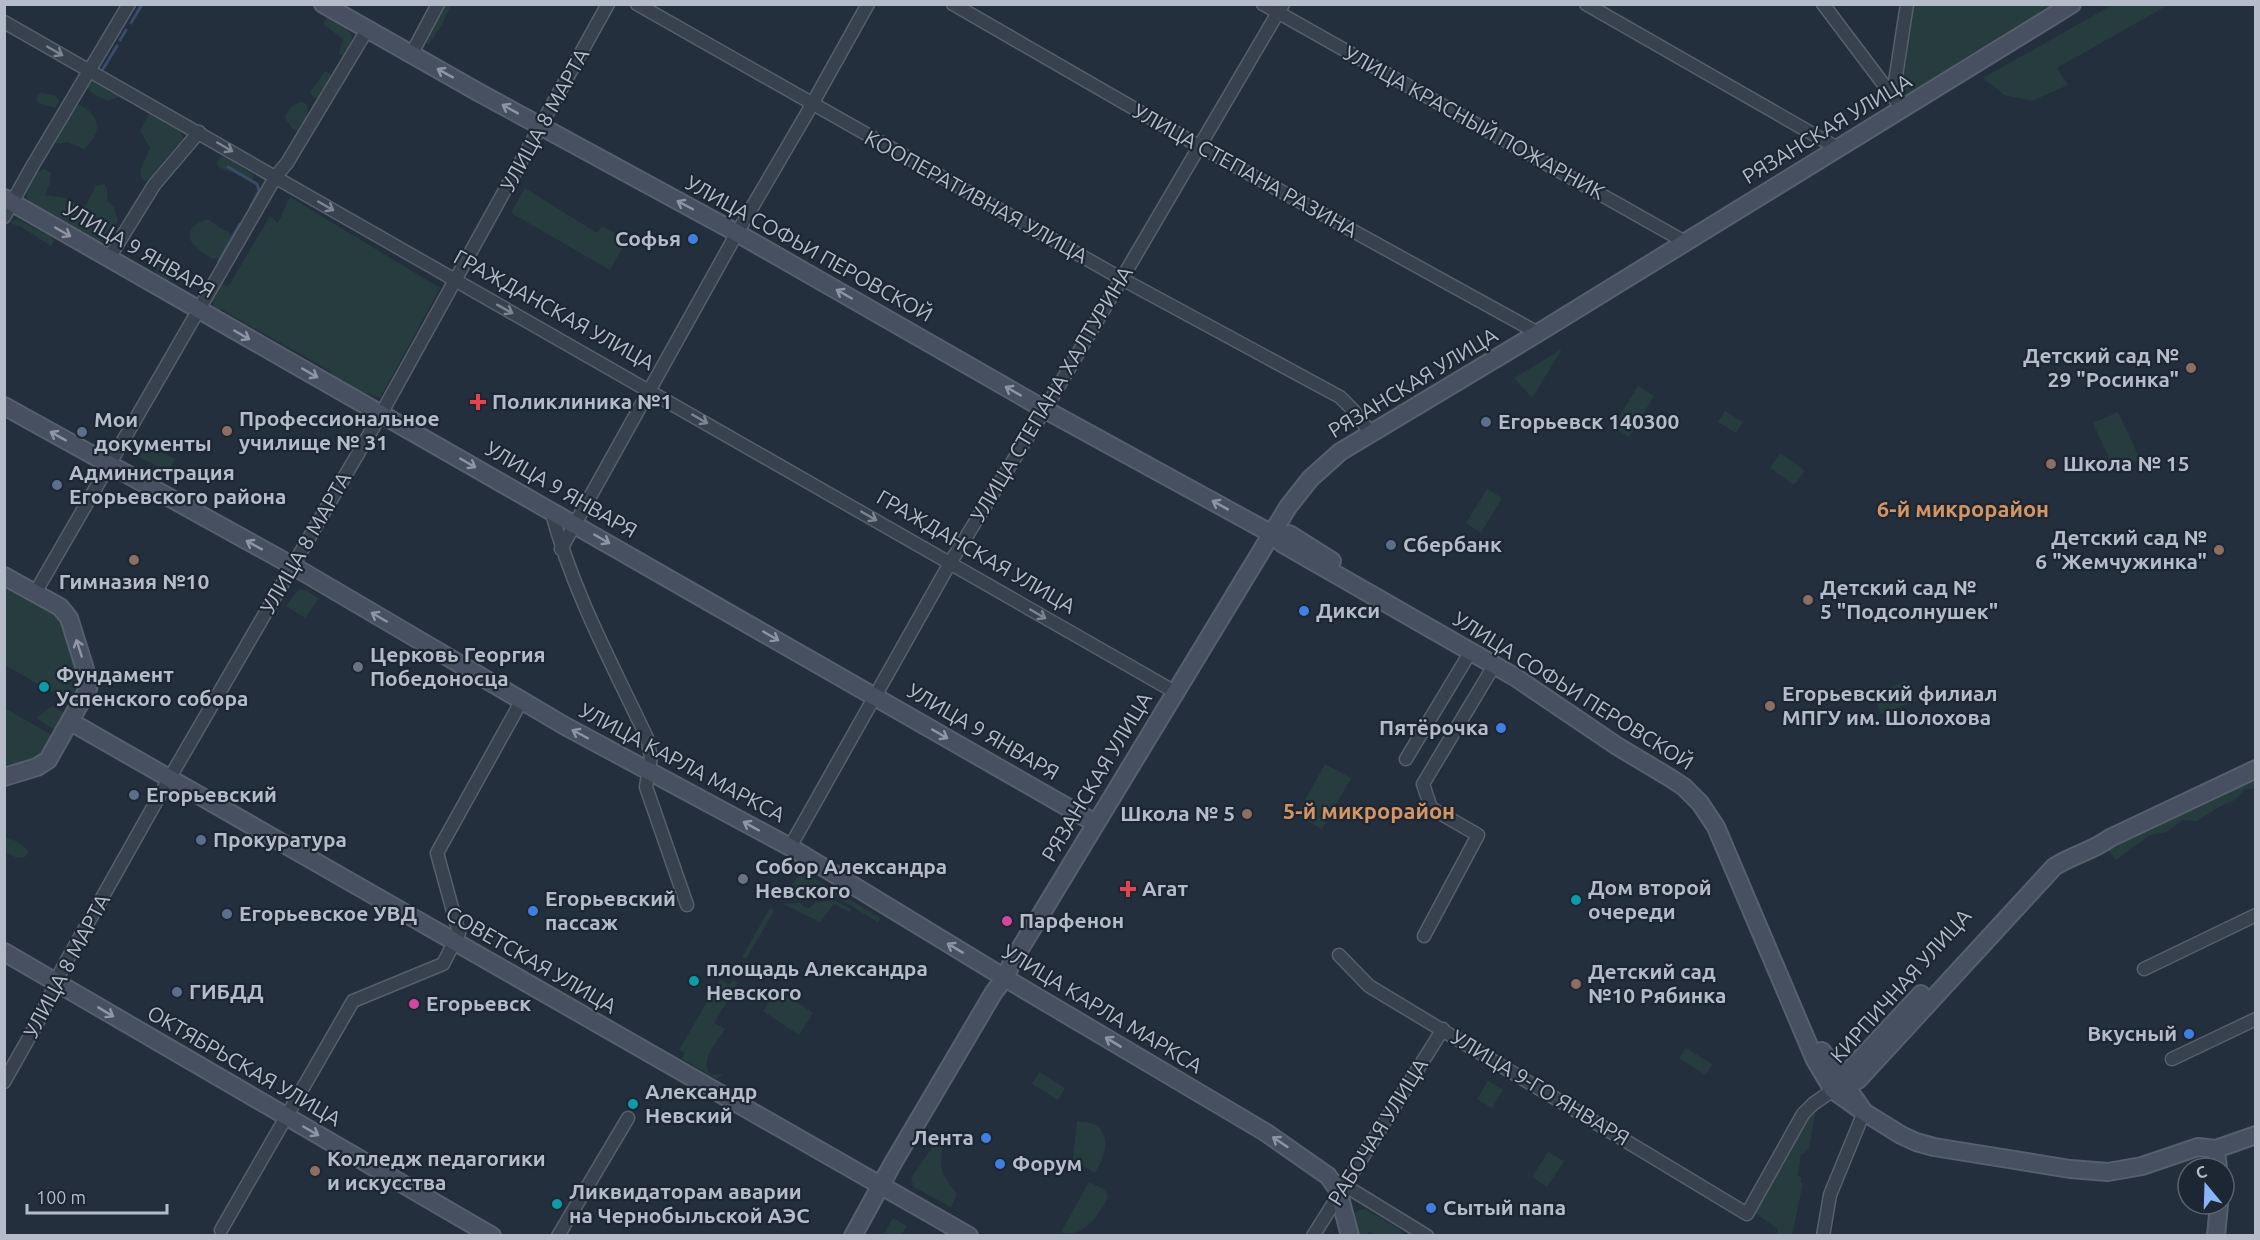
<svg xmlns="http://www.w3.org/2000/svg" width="2260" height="1240" viewBox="0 0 2260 1240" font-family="Ubuntu,sans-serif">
<rect width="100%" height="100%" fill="#242f3e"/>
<g fill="#263c3f">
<path d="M441,5h10l-9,20 -14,20 -4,-6z"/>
<path d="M1911,5h154l-157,94 -4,-1 -6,-7z"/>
<path d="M2112,5h56l-111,63 11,17 -36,16 -28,-6 -21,-17z"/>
<path d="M333,17c13,9 34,28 9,39l-3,-3 4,-14 -20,-15 4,-6z"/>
<path d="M325,71l6,3c-1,10 -6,18 -13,25l-5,-2 -3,-5z"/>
<path d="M91,80l23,13 4,-1 1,5 -12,4 -15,-8 -4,-5z"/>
<path d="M40,93l15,2 4,6 -4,7 -17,-5 -2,-5z"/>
<path d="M301,102l6,2c2,9 0,22 -9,28l-6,-4 -7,-10c2,-9 8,-13 16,-16z"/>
<path d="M76,105c6,0 8,2 13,6 14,13 8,27 -5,38l-17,-7 -7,2 -6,-2 -1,2z"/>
<path d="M150,112c10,10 33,14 34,30l-7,3 -26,34 -7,2 -3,-4v-8l9,-21 -10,-17z"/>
<path d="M228,155l7,8 19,12 -1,4 -2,1 -33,-13 -1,-5 3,-5z"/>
<path d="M44,169l7,4 -1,10 -5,12 21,3 16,9 4,-2 10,-19 8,-2 3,5v12l7,6 4,14 -10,15 -7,5 -8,-1 -20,-14 -41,-21 -5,-7v-6l10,-19z"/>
<path d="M525,188l72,45 5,-7 25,14 -17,30 -99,-57z"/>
<path d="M290,197l150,91 -60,110 -38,-14 6,-10 -7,9 -10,-5 -1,-7 -109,-62 -4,6c-8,-13 -3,-19 5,-31l6,3 42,-71 8,7z"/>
<path d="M17,219l31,16 6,5 -3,6 -31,-20 -8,-2 -1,-2z"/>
<path d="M207,219c8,4 12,10 21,12l3,5c-4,10 -6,21 -18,23 -19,-11 -39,-27 -6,-40z"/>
<path d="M163,257l7,1 5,4 1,7 -4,10 -6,3 -10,-6 1,-10z"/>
<path d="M1562,349l-30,49 -18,-20z"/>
<path d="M1638,386l16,10 -25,41 -16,-10z"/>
<path d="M1725,411l18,11 -7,11 -18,-11z"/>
<path d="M2118,412l22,47 -25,12 -22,-48z"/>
<path d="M146,444l29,15 -7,13 -29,-15z"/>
<path d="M1780,453l25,18 -11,14 -24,-17z"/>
<path d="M1487,489l15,9 -21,35 -15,-10z"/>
<path d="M5,580l58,37 19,64 -8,24 -69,-40z"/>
<path d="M298,590h7l14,8 -14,20 -19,-12z"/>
<path d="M1906,681l9,20 -34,13 -8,-20z"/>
<path d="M52,706l13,7 -10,17 -19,-12z"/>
<path d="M5,708l50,29 -12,21 -38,14z"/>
<path d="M1325,764l26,14 -29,51 -25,-14z"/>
<path d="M2255,778v11h-10l-10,11 -16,7 -22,14 -15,-1 -15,12 -17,3 -34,25 -8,-10 3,-7z"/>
<path d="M5,837l11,4 13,10 -4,6 -8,1 -12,-6z"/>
<path d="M801,870l79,48 -2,4 -42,-25 -20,1 -4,-5 -6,-1 -6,7 -17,2z"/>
<path d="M834,900l17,9 -2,3 -15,-8 -14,18 -37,-18 17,-1 4,4 5,1 7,-6z"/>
<path d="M770,908l4,3 -28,48 -4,-2z"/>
<path d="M720,979l9,6 4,-5 5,3 -24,40 11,6c-8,13 -27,33 -14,46l12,-1 -6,5 -35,-20 3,-6 -6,-3z"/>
<path d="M777,989l36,24 -14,22 -36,-24z"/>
<path d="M1686,1048l26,16 -6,11 -27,-17z"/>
<path d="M1039,1072l26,16 -7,12 -26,-16z"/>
<path d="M1488,1081l15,9 -11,18 -15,-9z"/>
<path d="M1816,1108l-7,41h-3l-2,5h-3l-3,22 3,1v5l2,1 -11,52h-15l1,-6 -25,-17 54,-96z"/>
<path d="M1077,1121c6,1 14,1 19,4 16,10 8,37 -2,48l-21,-14z"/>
<path d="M936,1142l7,5c-5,25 0,28 14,47l-6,13 -37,-20 -3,-9z"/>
<path d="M1548,1152l16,9 -17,26 -15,-10z"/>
<path d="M1089,1182l16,8 3,7c-7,15 -25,43 -47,35z"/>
<path d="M1365,1209l34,20 3,4 -1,2h-25l-7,-3 -3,3h-8l-3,-22 4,-3z"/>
<path d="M893,1218l14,8 -6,9h-18z"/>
</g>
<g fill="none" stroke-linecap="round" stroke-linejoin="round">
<g stroke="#394c67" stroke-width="3">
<path d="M131,23l10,-17"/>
<path d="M120,40l6,-10"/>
<path d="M103,69l14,-23"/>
<path d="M228,167l29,17 2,7 -8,15"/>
<path d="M219,261l21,-37"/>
</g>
<g stroke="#565f6c" stroke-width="15">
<g id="street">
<path d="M637,4l485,275 218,118 13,13 17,22"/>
<path d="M953,4l246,142 339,187"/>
<path d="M1263,4l422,238"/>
<path d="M1586,4l253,145"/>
<path d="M1823,4l80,106"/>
<path d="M4,22l1171,670"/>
<path d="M411,55l27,-51"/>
<path d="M1891,92l4,-10 12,-78"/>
<path d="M4,217l29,-52 96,-161"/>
<path d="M109,258l45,-73 45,-53"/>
<path d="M551,510c21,80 61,154 96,228l4,19 -5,30 41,118"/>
<path d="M561,549l176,-316 69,-118 62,-111"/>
<path d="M35,593l241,-417 11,-13 80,-133"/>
<path d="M1406,759l65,-108"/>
<path d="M790,847l160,-284 100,-162 233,-397"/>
<path d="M1424,936l54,-101 -47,-27 -8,-24 72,-120"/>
<path d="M1339,955l30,31 378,228 56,-100 10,-10 20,-14"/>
<path d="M2144,969l112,-54"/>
<path d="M2172,1059l84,-40"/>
<path d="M4,1082l36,-64 22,-49 103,-183 216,-372 227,-410"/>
<path d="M1339,1182l88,54"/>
<path d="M221,1230l132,-229 90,-37 16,-31 -22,-80 85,-153"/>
<path d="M558,1236l70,-118"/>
<path d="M1313,1236l130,-207"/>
<path d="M1823,1236l7,-41 34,-83"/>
</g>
</g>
<g stroke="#565f6c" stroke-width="20">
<g id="secondary">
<path d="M323,4l155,88 259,141 307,176 228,125 11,10 232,133 102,69 55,33 12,8 16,16 16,24 99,233 18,30 28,20"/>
<path d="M4,198l1091,625"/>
<path d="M4,406l289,160 272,160 225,121 215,131 260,154 63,44 10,14 12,46"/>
<path d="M1272,534h17l43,27"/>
<path d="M4,576l56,31 9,11 20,64 -1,7 -40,71 -11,7 -33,10"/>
<path d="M71,722l898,514"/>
<path d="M4,952l488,284"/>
<path d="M1822,1051l42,61 37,23 15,7 18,5 136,22 38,3 34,-6 56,-19 18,2 40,-14"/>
<path d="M1844,1084l4,-12 73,-78"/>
<path d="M1837,1088l21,-8 196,-213c18,-12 39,-16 56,-29l146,-69"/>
<path d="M2216,1149l2,19"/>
<path d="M853,1236l40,-73 101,-171 11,-14 7,-16 276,-455 22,-28 30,-27 198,-119 534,-329"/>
<path d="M2216,1236l3,-32"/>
</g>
</g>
<use href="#street" stroke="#38414e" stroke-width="12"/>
<use href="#secondary" stroke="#465061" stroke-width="16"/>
</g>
<defs><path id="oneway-shaft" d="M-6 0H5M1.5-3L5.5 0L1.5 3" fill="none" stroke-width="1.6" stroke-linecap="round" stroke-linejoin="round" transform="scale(1.5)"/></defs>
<g stroke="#7c8592">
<use href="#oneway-shaft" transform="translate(55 51) rotate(30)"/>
<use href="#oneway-shaft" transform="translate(225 147) rotate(30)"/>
<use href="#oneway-shaft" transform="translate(326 206) rotate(30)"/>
<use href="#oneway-shaft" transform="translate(505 309) rotate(29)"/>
<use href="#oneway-shaft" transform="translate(700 419) rotate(30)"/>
<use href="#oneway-shaft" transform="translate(869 516) rotate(30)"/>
<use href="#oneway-shaft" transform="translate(1038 614) rotate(30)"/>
</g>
<g stroke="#8e96a5">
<use href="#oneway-shaft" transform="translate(445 73) rotate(-151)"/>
<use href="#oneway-shaft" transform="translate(510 109) rotate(-151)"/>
<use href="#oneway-shaft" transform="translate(685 205) rotate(-152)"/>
<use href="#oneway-shaft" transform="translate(63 232) rotate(30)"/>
<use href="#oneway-shaft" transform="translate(844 294) rotate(-150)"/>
<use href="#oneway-shaft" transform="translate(242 335) rotate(30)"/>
<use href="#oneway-shaft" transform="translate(310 373) rotate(30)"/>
<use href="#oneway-shaft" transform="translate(1013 391) rotate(-150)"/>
<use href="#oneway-shaft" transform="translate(58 436) rotate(-151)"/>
<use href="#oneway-shaft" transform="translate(468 463) rotate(30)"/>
<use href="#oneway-shaft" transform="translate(1220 505) rotate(-151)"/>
<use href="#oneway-shaft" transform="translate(602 539) rotate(30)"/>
<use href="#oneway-shaft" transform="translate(254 545) rotate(-151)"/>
<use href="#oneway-shaft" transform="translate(379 617) rotate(-150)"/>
<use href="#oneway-shaft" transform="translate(771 636) rotate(30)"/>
<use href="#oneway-shaft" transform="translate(79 648) rotate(-108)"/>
<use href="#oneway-shaft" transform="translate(580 734) rotate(-152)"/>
<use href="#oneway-shaft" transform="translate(940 734) rotate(30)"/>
<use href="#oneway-shaft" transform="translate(751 826) rotate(-151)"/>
<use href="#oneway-shaft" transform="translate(955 948) rotate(-149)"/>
<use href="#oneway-shaft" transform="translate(106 1012) rotate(31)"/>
<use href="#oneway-shaft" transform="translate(1113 1042) rotate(-149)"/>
<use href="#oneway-shaft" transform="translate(311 1131) rotate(30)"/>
<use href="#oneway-shaft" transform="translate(1280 1142) rotate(-146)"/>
</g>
<g fill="#3f7fe0" stroke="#1d2633" stroke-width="2">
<circle cx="693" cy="239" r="6"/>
<circle cx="1304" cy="611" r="6"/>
<circle cx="1501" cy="728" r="6"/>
<circle cx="533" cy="911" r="6"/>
<circle cx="2189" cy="1034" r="6"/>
<circle cx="986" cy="1138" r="6"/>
<circle cx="1000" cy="1164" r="6"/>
<circle cx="1431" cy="1208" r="6"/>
</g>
<g fill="#8d6e63" stroke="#1d2633" stroke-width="2">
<circle cx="2191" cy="368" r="6"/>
<circle cx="227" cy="431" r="6"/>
<circle cx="2051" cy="464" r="6"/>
<circle cx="2219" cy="550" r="6"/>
<circle cx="134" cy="560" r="6"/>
<circle cx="1808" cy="600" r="6"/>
<circle cx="1770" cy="706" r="6"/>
<circle cx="1247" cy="814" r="6"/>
<circle cx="1576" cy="984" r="6"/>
<circle cx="315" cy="1171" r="6"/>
</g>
<g fill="#e0444e" stroke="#1d2633" stroke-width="2">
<path d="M475 393h6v6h6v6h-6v6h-6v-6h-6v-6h6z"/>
<path d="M1125 880h6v6h6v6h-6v6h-6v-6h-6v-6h6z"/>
</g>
<g fill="#5c6f8a" stroke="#1d2633" stroke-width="2">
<circle cx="1486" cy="422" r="6"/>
<circle cx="82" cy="432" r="6"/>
<circle cx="57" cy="485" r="6"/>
<circle cx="1391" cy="545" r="6"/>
<circle cx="134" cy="795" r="6"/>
<circle cx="201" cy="840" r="6"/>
<circle cx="227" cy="914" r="6"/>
<circle cx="177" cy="992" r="6"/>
</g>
<g fill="#6b7280" stroke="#1d2633" stroke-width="2">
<circle cx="358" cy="667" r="6"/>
<circle cx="743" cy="879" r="6"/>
</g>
<g fill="#0f9aa8" stroke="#1d2633" stroke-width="2">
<circle cx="44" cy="687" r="6"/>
<circle cx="1576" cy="900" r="6"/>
<circle cx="694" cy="981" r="6"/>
<circle cx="633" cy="1104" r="6"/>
<circle cx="557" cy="1204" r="6"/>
</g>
<g fill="#d1479c" stroke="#1d2633" stroke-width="2">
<circle cx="1007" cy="921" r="6"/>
<circle cx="414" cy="1004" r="6"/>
</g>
<g text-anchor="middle" stroke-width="4.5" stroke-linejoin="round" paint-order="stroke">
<g font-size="21" fill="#b4bcc9" stroke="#1d2633">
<text transform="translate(545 120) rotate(-61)" y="7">УЛИЦА 8 МАРТА</text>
<text transform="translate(1474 123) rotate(29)" y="7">УЛИЦА КРАСНЫЙ ПОЖАРНИК</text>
<text transform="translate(1827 129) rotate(-31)" y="7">РЯЗАНСКАЯ УЛИЦА</text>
<text transform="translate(1245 171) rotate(29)" y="7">УЛИЦА СТЕПАНА РАЗИНА</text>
<text transform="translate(976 197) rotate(29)" y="7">КООПЕРАТИВНАЯ УЛИЦА</text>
<text transform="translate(809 249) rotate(29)" y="7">УЛИЦА СОФЬИ ПЕРОВСКОЙ</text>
<text transform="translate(139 250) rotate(30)" y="7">УЛИЦА 9 ЯНВАРЯ</text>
<text transform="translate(554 310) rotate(29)" y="7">ГРАЖДАНСКАЯ УЛИЦА</text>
<text transform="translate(1413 383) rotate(-31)" y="7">РЯЗАНСКАЯ УЛИЦА</text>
<text transform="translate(1052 394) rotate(-59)" y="7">УЛИЦА СТЕПАНА ХАЛТУРИНА</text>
<text transform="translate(561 490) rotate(30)" y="7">УЛИЦА 9 ЯНВАРЯ</text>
<text transform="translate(306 543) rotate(-60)" y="7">УЛИЦА 8 МАРТА</text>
<text transform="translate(976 552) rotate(30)" y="7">ГРАЖДАНСКАЯ УЛИЦА</text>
<text transform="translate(1573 691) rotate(32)" y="7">УЛИЦА СОФЬИ ПЕРОВСКОЙ</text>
<text transform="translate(983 732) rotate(30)" y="7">УЛИЦА 9 ЯНВАРЯ</text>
<text transform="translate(682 763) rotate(28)" y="7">УЛИЦА КАРЛА МАРКСА</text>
<text transform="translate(1097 777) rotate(-59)" y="7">РЯЗАНСКАЯ УЛИЦА</text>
<text transform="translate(531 960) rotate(30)" y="7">СОВЕТСКАЯ УЛИЦА</text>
<text transform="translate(67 966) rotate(-62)" y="7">УЛИЦА 8 МАРТА</text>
<text transform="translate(1901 986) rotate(-48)" y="7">КИРПИЧНАЯ УЛИЦА</text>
<text transform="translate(1102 1009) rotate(31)" y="7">УЛИЦА КАРЛА МАРКСА</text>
<text transform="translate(244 1066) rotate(30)" y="7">ОКТЯБРЬСКАЯ УЛИЦА</text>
<text transform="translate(1540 1088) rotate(31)" y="7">УЛИЦА 9-ГО ЯНВАРЯ</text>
<text transform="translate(1378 1132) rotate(-58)" y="7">РАБОЧАЯ УЛИЦА</text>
</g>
<g font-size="21" font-weight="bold" fill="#b4bcc9" stroke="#1d2633" text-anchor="start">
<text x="681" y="246" text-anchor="end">Софья</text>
<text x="2179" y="363" text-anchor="end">Детский сад №<tspan x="2179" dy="24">29 "Росинка"</tspan></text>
<text x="492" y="409">Поликлиника №1</text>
<text x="239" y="426">Профессиональное<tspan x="239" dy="24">училище № 31</tspan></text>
<text x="94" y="427">Мои<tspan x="94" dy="24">документы</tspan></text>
<text x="1498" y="429">Егорьевск 140300</text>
<text x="2063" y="471">Школа № 15</text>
<text x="69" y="480">Администрация<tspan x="69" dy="24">Егорьевского района</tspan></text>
<text x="2207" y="545" text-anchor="end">Детский сад №<tspan x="2207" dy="24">6 "Жемчужинка"</tspan></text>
<text x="1403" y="552">Сбербанк</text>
<text x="134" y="589" text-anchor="middle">Гимназия №10</text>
<text x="1820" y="595">Детский сад №<tspan x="1820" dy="24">5 "Подсолнушек"</tspan></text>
<text x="1316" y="618">Дикси</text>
<text x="370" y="662">Церковь Георгия<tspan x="370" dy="24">Победоносца</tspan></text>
<text x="56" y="682">Фундамент<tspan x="56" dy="24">Успенского собора</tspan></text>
<text x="1782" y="701">Егорьевский филиал<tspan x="1782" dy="24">МПГУ им. Шолохова</tspan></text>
<text x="1489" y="735" text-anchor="end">Пятёрочка</text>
<text x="146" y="802">Егорьевский</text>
<text x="1235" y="821" text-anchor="end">Школа № 5</text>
<text x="213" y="847">Прокуратура</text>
<text x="755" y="874">Собор Александра<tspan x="755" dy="24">Невского</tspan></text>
<text x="1588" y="895">Дом второй<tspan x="1588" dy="24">очереди</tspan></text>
<text x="1142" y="896">Агат</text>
<text x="545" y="906">Егорьевский<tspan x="545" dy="24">пассаж</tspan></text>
<text x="239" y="921">Егорьевское УВД</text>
<text x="1019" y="928">Парфенон</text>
<text x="706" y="976">площадь Александра<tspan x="706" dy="24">Невского</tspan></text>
<text x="1588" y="979">Детский сад<tspan x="1588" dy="24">№10 Рябинка</tspan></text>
<text x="189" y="999">ГИБДД</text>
<text x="426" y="1011">Егорьевск</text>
<text x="2177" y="1041" text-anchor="end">Вкусный</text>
<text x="645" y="1099">Александр<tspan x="645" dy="24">Невский</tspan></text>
<text x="974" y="1145" text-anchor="end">Лента</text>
<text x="327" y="1166">Колледж педагогики<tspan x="327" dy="24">и искусства</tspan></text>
<text x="1012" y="1171">Форум</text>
<text x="569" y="1199">Ликвидаторам аварии<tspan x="569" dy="24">на Чернобыльской АЭС</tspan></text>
<text x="1443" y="1215">Сытый папа</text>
</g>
<g font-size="22" font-weight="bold" fill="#d59563" stroke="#1d2633">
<text x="1963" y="517">6-й микрорайон</text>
<text x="1369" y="819">5-й микрорайон</text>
</g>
</g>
<rect width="2260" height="1240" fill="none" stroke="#b4bcc9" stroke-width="12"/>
<g transform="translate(2206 1186) rotate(341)"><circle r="28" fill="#1d2633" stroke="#59626f" stroke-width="1.5"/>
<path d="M0-4.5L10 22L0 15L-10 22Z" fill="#8ab4f8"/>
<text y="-9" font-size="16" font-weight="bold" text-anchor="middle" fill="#b4bcc9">С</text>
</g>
<path d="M27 1204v9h140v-9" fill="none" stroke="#b4bcc9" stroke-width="3"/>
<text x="36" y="1204" font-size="18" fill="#b4bcc9" stroke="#1d2633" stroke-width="4.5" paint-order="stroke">100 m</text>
</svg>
